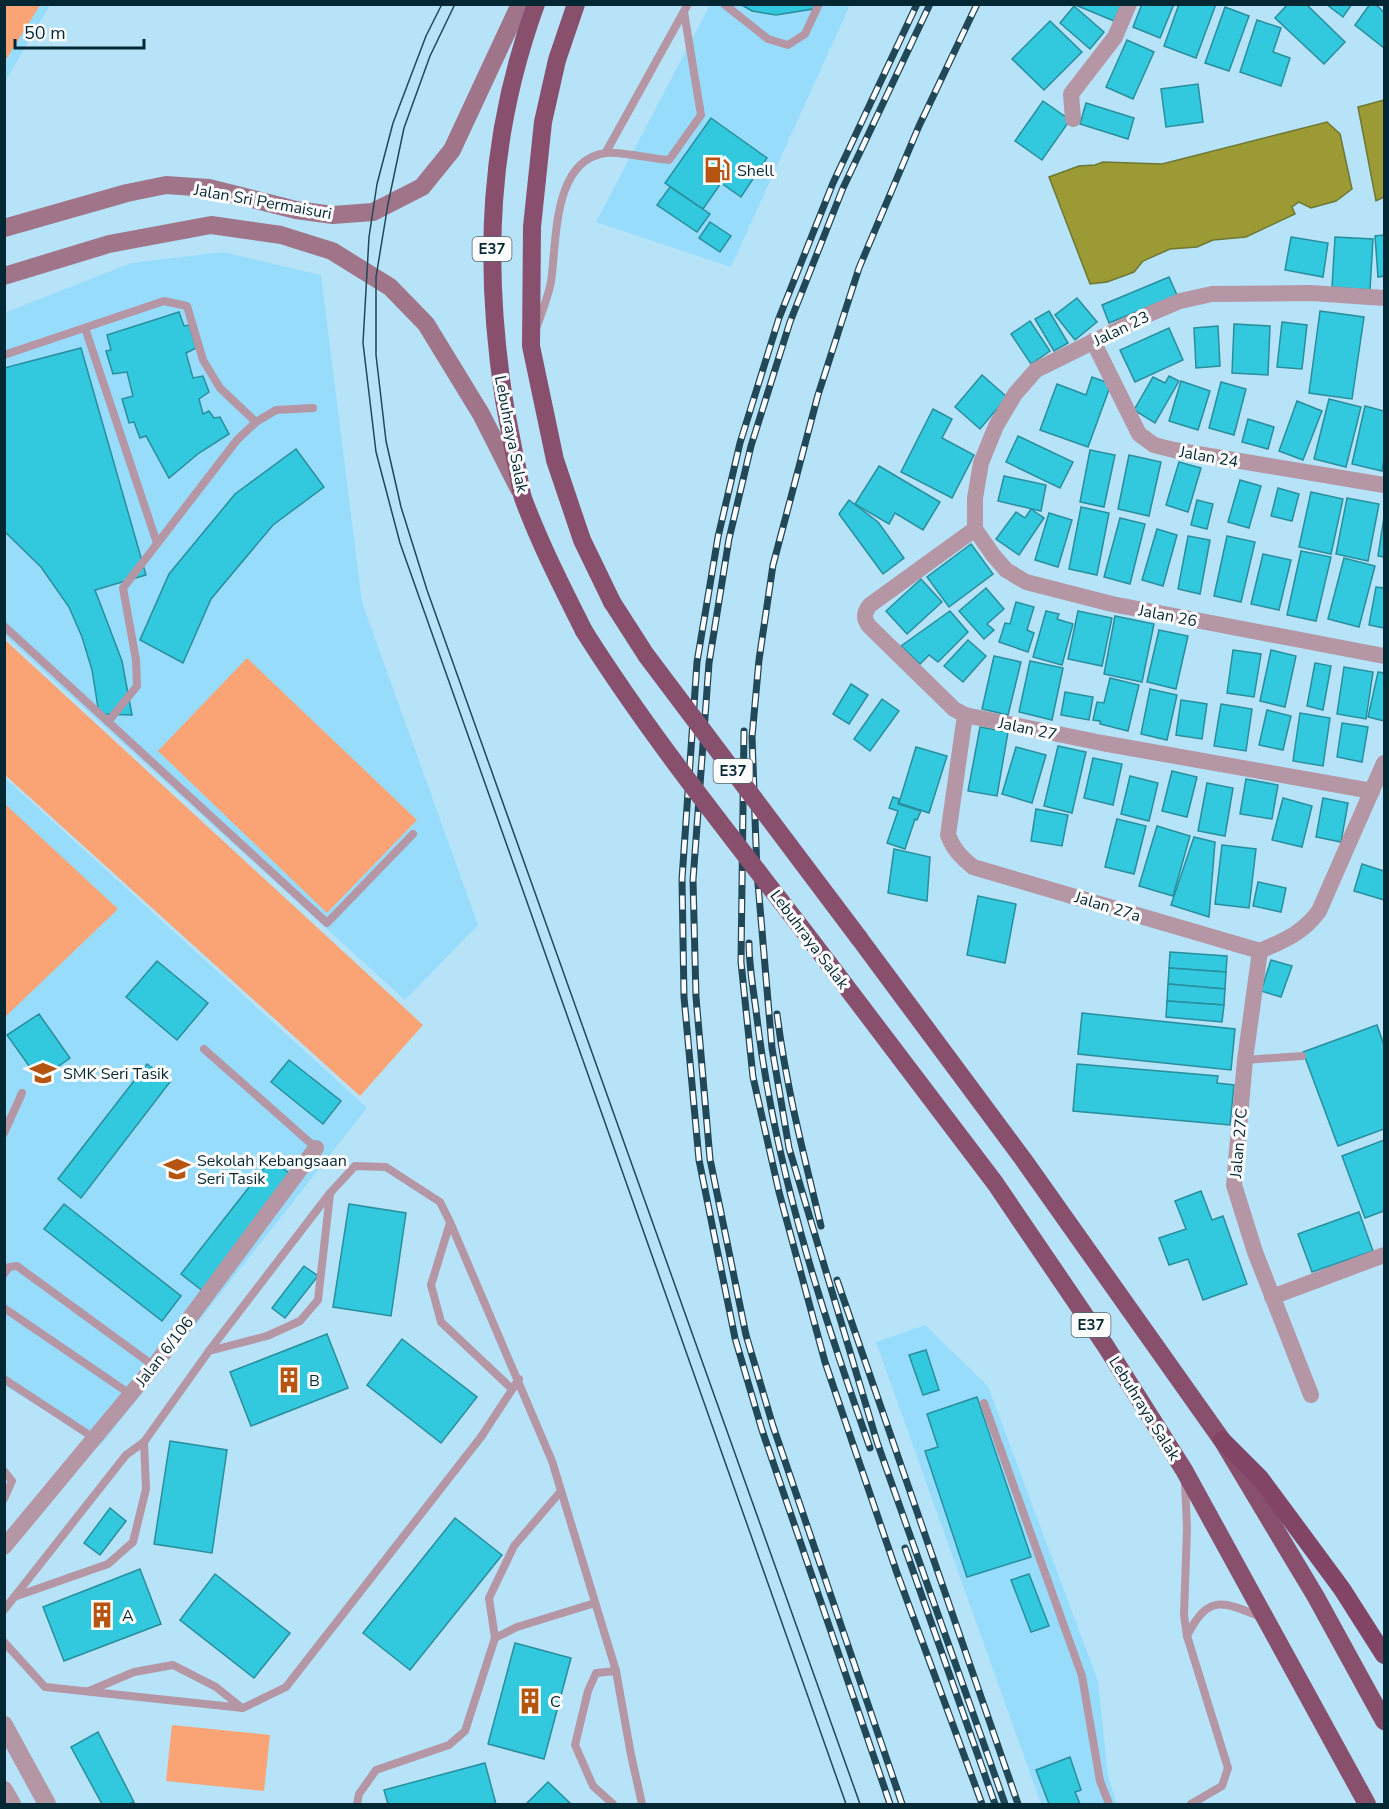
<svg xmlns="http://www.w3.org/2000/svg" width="1389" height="1809" viewBox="0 0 1389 1809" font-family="'Nunito Sans',sans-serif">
<rect width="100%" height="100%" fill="#b7e3f9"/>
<g fill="#98dcfc">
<path d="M5,5h45l-45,77z"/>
<path d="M710,5h140l-119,262 -135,-45z"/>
<path d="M223,252l98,23 41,327 116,323 -73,75 -400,-364 -1,-323 127,-50z"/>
<path d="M4,777l363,331 -266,337 -96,-59z"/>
<path d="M925,1325l63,61 110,295 10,95 9,28h-76l-165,-462z"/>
</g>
<g fill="#faa476">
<path d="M5,4l35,1 -35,56 -1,-56z"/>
<path d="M4,639l419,386 -63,71 -355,-321z"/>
<path d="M247,658l170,162 -90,93 -169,-162z"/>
<path d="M5,804l113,105 -113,108h-1z"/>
<path d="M172,1725l98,10 -6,56 -98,-10z"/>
</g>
<g fill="#9b9a35" stroke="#6e7835" stroke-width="1.5">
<path d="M1384,100v97l-8,4 -18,-94z"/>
<path d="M1327,122l13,12 12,55 -16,12 -25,7 -12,-6 -7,5 3,7 -49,23 -33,3 -16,7 -27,2 -27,12 -9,11 -27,10 -17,2 -41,-107 30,-11 16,-1 8,-3 59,2z"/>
</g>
<g fill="#32c8dd" stroke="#288e9d" stroke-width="1.5">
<path d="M740,4h75l-2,5 -37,6 -24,-4z"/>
<path d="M1073,4h48l-7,17z"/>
<path d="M1142,4h32l-14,34 -27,-11z"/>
<path d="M1179,4h37l-20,54 -32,-12z"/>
<path d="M1288,4h18l39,38 -21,22 -49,-46z"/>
<path d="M1326,4h26l-9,13z"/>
<path d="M1370,4h5l9,8v36l-29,-23z"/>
<path d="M1074,6l30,26 -14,17 -30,-26z"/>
<path d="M1225,7l24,9 -20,55 -24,-8z"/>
<path d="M1257,20l24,8 -8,24 17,6 -9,28 -41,-14z"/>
<path d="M1050,21l32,31 -38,38 -32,-31z"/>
<path d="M1127,40l27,12 -21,47 -27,-12z"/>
<path d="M1198,84l5,38 -37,5 -5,-38z"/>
<path d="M1043,101l27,19 -28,40 -27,-19z"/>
<path d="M1086,103l48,15 -6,21 -48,-15z"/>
<path d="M711,118l56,40 -26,39 -20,-14 -18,26 -38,-26z"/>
<path d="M670,187l40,27 -13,18 -40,-27z"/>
<path d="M710,222l21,14 -11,16 -21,-14z"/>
<path d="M1384,235v41l-6,1 -3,-41z"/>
<path d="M1291,237l37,6 -5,34 -38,-7z"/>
<path d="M1335,237l38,2 -3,51 -38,-3z"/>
<path d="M1169,277l8,18 -68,28 -7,-18z"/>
<path d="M1077,298l20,24 -22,18 -20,-25z"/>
<path d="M1049,311l19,32 -14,8 -19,-32z"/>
<path d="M1320,311l44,6 -12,82 -43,-6z"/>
<path d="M179,312l5,14 5,-1 7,23 -10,5 7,25 10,-2 6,16 -10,7 4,15 6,-3 5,7 6,-1 9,17 -30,19 -30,25 -23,-42 -6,2 -6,-16 -5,1 -7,-24 11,-3 -6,-24 -14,2 -7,-23 5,-1 -4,-15z"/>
<path d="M1030,321l20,30 -19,13 -20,-30z"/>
<path d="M1282,322l25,3 -5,44 -25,-2z"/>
<path d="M1234,324l36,2 -2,49 -36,-2z"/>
<path d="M1218,326l2,40 -24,2 -2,-40z"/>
<path d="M1169,328l14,32 -48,22 -15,-32z"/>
<path d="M81,348l65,227 -51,15 27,71 10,54 -33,-1 -7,-44 -10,-33 -13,-30 -28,-40 -37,-36v-163z"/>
<path d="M982,375l25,22 -27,32 -25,-22z"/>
<path d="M1169,376l10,5 -24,42 -21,-13 19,-33 12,6z"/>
<path d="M1092,377l19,7 -23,63 -48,-17 17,-46 29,11z"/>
<path d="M1181,381l29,10 -12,39 -29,-9z"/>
<path d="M1221,382l25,7 -12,46 -25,-7z"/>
<path d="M1329,399l32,8 -15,60 -32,-8z"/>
<path d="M1297,401l25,10 -19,49 -24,-9z"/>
<path d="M1365,406l19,5v47l-2,13 -30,-7z"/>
<path d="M933,409l19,10 -10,19 32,17 -22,43 -51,-26z"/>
<path d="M1248,419l26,8 -6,22 -26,-7z"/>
<path d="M1018,436l55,26 -13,26 -54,-26z"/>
<path d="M296,449l28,38 -51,38 -62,74 -28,64 -43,-23 29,-66 66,-80z"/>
<path d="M1090,450l25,5 -11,52 -24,-5z"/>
<path d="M1129,455l32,7 -12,54 -31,-7z"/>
<path d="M1179,462l22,6 -13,44 -22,-7z"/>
<path d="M879,466l61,36 -17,28 -28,-17 -6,11 -34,-20z"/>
<path d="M1004,476l42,9 -5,26 -43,-10z"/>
<path d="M1240,480l21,6 -12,42 -21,-6z"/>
<path d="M1278,488l21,6 -7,27 -21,-5z"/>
<path d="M1311,492l32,7 -12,55 -32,-7z"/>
<path d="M1347,498l32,6 -11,57 -32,-7z"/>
<path d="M849,500l29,22 26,36 -21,16 -44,-60z"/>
<path d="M1197,500l16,4 -6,25 -16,-4z"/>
<path d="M1081,507l28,6 -12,62 -28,-6z"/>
<path d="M1031,509l13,9 -25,37 -23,-16 20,-27 9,6z"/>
<path d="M1049,513l23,7 -14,47 -23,-7z"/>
<path d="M1384,517v40l-6,-1z"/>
<path d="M1120,518l25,6 -15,60 -26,-7z"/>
<path d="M1157,529l20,6 -14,51 -21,-6z"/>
<path d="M1188,536l22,4 -10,54 -22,-5z"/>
<path d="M1227,536l28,6 -14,60 -27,-6z"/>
<path d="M971,544l22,30 -44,33 -22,-30z"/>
<path d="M1301,551l30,6 -15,64 -29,-6z"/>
<path d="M1263,554l28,6 -12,50 -28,-6z"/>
<path d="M1344,558l31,8 -16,61 -31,-8z"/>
<path d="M921,579l21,23 -35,32 -21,-23z"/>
<path d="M1376,587l8,1v40l-15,-3z"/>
<path d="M986,588l18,21 -17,15 7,6 -10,9 -25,-28z"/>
<path d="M1016,602l18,5 -7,23 7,3 -6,19 -29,-10 6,-19 5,1z"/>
<path d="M950,611l18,21 -30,30 -9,-7 -9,9 -19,-18z"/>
<path d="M1046,611l13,3 -2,5 16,5 -11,41 -29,-8z"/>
<path d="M1078,611l34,7 -10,48 -34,-7z"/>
<path d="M1115,616l39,8 -12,58 -38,-8z"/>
<path d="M1159,630l29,6 -12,53 -29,-7z"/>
<path d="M968,640l18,16 -23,26 -19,-16z"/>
<path d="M1233,650l28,4 -7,43 -27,-4z"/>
<path d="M1271,650l25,6 -11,51 -25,-6z"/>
<path d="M994,656l27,6 -13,53 -26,-6z"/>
<path d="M1030,661l33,7 -11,52 -33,-8z"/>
<path d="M1315,663l16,3 -8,44 -16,-4z"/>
<path d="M1344,667l29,5 -7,47 -29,-5z"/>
<path d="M1378,672l6,1v48l-16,-4z"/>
<path d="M1110,678l29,7 -11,46 -28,-7v-3l-7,-1 4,-18 7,1z"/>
<path d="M851,684l17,11 -19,29 -16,-10z"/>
<path d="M1150,689l27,6 -10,45 -26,-6z"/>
<path d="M1065,692l28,5 -4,23 -28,-5z"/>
<path d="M882,699l17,12 -29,40 -16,-12z"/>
<path d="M1181,700l26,4 -5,35 -26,-4z"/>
<path d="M1221,704l31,5 -6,42 -32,-5z"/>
<path d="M1267,710l24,6 -8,34 -24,-5z"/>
<path d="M1300,713l30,5 -7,48 -30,-5z"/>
<path d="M1342,723l26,4 -6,35 -25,-5z"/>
<path d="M980,727l28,5 -11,64 -29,-5z"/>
<path d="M1058,746l28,6 -14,61 -28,-7z"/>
<path d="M916,747l31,9 -18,57 -30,-10z"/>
<path d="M1016,747l30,8 -14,48 -30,-9z"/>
<path d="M1093,758l29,6 -9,41 -29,-7z"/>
<path d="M1172,771l25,6 -10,40 -25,-6z"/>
<path d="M1130,776l28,7 -9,38 -28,-7z"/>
<path d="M1246,779l32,6 -6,34 -32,-5z"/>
<path d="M1207,783l26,5 -8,48 -27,-5z"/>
<path d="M893,797l6,2 -1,5 23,7 -4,9 -2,-1 -10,30 -18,-6 11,-32 -9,-3z"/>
<path d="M1283,798l29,8 -10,41 -30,-7z"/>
<path d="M1323,798l25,5 -7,39 -25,-5z"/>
<path d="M1036,809l32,6 -6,31 -31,-5z"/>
<path d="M1117,819l29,7 -12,48 -29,-7z"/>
<path d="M1157,826l33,10 -17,60 -34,-10z"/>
<path d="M1194,837l21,5 -6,75 -38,-12z"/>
<path d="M1222,845l34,4 -7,59 -34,-4z"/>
<path d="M894,849l36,8 -3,44 -39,-8z"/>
<path d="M1362,864l22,7v29l-30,-9z"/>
<path d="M1258,882l28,6 -5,24 -28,-6z"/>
<path d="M978,896l38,8 -11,59 -38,-8z"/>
<path d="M1170,952l57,4 -1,16 -57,-4z"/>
<path d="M1271,960l21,6 -11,31 -20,-6z"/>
<path d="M157,961l51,42 -31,37 -51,-43z"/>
<path d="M1169,968l57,4 -1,17 -57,-5z"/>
<path d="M1168,984l57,5 -1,16 -57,-4z"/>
<path d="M1167,1001l57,4 -2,17 -56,-5z"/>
<path d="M1082,1013l153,16 -4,41 -153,-16z"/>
<path d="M39,1014l31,44 -31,22 -32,-45z"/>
<path d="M1377,1025l7,20v84l-46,17 -35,-94z"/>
<path d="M289,1060l52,41 -18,23 -52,-42z"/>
<path d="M147,1064l23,18 -89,116 -23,-19z"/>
<path d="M1077,1064l141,12 -1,7 17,2 -4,40 -157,-14z"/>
<path d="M1384,1140v71l-19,7 -23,-62z"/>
<path d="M271,1159l23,18 -90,115 -23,-18z"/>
<path d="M1201,1191l11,29 11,-4 24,68 -44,16 -15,-41 -19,6 -10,-27 27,-9 -11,-28z"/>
<path d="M64,1204l117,92 -19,25 -118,-92z"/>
<path d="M349,1204l57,9 -15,103 -58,-9z"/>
<path d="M1359,1212l14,39 -61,21 -14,-38z"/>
<path d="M304,1266l14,10 -33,42 -13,-10z"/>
<path d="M327,1334l21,54 -97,38 -21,-54z"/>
<path d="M402,1339l75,58 -36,46 -74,-58z"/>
<path d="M926,1350l13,40 -16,5 -14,-40z"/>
<path d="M977,1397l54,160 -64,20 -42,-126 13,-4 -11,-33z"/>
<path d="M170,1441l57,9 -15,103 -58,-9z"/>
<path d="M110,1508l16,13 -26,34 -16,-12z"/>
<path d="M455,1518l47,37 -92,115 -47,-37z"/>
<path d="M140,1569l21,55 -97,37 -21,-54z"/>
<path d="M215,1574l75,59 -36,45 -74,-58z"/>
<path d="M1029,1574l20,52 -18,6 -20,-52z"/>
<path d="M515,1643l56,15 -27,101 -56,-15z"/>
<path d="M98,1732l36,70 -5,2h-27l-31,-57z"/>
<path d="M1070,1757l11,33 -6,2 5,12h-31l-13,-34z"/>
<path d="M485,1763l11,41h-108l-4,-14z"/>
<path d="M548,1782l23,22h-45z"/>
</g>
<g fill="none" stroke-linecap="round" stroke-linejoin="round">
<g stroke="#b596a4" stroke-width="8">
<path d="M724,4l44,35 20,6 17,-11 14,-30"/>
<path d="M606,152l82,-148"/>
<path d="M537,326c5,-14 11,-29 14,-44 6,-40 1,-121 54,-129 12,-2 49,6 64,7l32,-45 -17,-103"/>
<path d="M85,328l72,215"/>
<path d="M4,355l160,-54 23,5 16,54 17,28 36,34"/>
<path d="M4,626l323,297 86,-89"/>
<path d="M108,722l29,-36 -1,-26 -13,-72 114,-148 19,-18 20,-12 37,-2"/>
<path d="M204,1049l112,99"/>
<path d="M1245,1060l57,-4"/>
<path d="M4,1133l18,-40"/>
<path d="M450,1223l-19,62 10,37 70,66"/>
<path d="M4,1274l5,-7 8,-1 137,100"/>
<path d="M4,1308l126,86"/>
<path d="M209,1351l58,-15 33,-15 18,-21 12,-106"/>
<path d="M4,1379l90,59"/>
<path d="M984,1403l98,273 18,105 9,23"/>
<path d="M4,1471l8,10 -8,18"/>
<path d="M1185,1482l2,46 -3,87 3,21 41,132 -6,18 -31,18"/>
<path d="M14,1597l94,-33 25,-22 13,-53 -2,-47"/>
<path d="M4,1610l122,-155 18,-13 65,-91 121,-158 25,-27 31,1 54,35 10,20 102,239 64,210 15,84 11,49"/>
<path d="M1187,1636c21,-42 35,-35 74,-19"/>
<path d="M495,1638l-6,-40 25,-52 47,-55"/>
<path d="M4,1642l41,45 198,21 43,-21 195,-250 38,-58"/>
<path d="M89,1691l45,-19 39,-7 43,22 26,21"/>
<path d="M357,1804l2,-10 17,-24 73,-25 16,-14 30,-93 22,-11 78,-24"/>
<path d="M613,1804l-20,-18 -18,-41 13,-54 8,-18 20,-2"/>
</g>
<g stroke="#b596a4" stroke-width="16">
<path d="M1073,119l-2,-25 44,-57 14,-33"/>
<path d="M1093,341l46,93 15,11 20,5 210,35"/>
<path d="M975,529l-105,76c-6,7 -7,13 -1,21l85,83 11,6 137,28 270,48"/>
<path d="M975,529v-31l6,-35 15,-37 19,-32 21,-24 111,-55 33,-14 32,-7 99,-1 73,5"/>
<path d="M975,529l18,26 13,15 20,12 86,22 272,52"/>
<path d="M965,715l-17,120c5,14 13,22 25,32l287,84"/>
<path d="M1260,951l-15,109 -11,125 21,67 56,143"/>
<path d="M1260,951c25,-11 43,-18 59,-40l65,-148"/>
<path d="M1272,1297l112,-42"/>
<path d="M4,1547l150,-181 162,-218"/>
</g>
<g stroke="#b596a4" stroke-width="18">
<path d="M4,1725l43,79"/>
<path d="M4,1790l8,14"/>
</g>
<g stroke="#a07489" stroke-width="18">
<path d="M4,228l123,-35 39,-8 43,3 87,22 37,5 40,-3 49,-25 30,-37 68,-146"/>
<path d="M4,276l105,-32 102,-19 70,10 51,16 58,36 36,37 55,90 38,75"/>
</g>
<g stroke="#89506d" stroke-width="18">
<path d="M536,4c-48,132 -53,258 -32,396 4,22 8,44 13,67 2,10 3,21 6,31 17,46 39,89 61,133"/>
<path d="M576,4l-19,56 -14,62 -11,105 -1,119 24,114 27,80 30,62"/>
<path d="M859,938l164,221 199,281 94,157 68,124"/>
<path d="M829,964l166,219 110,162 79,125 183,334"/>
</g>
<path stroke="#824565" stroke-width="18" d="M1222,1440l38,38 82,111 42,66"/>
<g stroke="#224756" stroke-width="1.5">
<path d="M442,4l-16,32 -33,87 -16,61 -8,53 -6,106 13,109 24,91 446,1261"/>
<path d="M455,4l-25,52 -26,72 -16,76 -12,73v78l10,86 15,66 26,83 433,1214"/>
</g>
<g stroke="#224756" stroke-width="7">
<g id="rail">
<path d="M977,4l-58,122 -60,142 -41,127 -45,170 -14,95 -7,77 5,135 15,176 17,100 88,294 128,362"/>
<path d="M744,731l-3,231 12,115 26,115 46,170 72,211 85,231"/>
<path d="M749,943c0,22 4,45 7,67 17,151 64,296 114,438"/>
<path d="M777,1014c9,72 27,142 44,212"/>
<path d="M837,1280l181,524"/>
<path d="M905,1548l90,256"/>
<path d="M890,1804l-128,-374 -27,-92 -36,-178 -15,-163 -2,-118 15,-217 21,-125 22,-94 39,-125 54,-135 84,-179"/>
<path d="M902,1804l-129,-378 -27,-91 -36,-176 -14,-162 -3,-117 16,-217 20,-124 22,-93 39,-124 53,-134 87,-184"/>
</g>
</g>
<use href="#rail" stroke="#fdfdfd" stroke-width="4.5" stroke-dasharray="14" stroke-linecap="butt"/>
<g stroke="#89506d" stroke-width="18">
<path d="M612,602l34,53 213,283"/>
<path d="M584,631c73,116 162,223 245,333"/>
</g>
</g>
<defs>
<g id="fuel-bare" transform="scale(2.07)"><path d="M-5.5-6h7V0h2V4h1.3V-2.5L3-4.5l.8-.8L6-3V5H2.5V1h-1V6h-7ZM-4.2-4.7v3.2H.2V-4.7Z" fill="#b5550f" stroke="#fdfdfd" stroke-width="2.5" paint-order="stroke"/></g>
<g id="school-bare" transform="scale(2.07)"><path d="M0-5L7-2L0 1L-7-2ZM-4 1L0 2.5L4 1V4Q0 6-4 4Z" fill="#b5550f" stroke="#fdfdfd" stroke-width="2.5" paint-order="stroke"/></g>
<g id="building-bare" transform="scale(2.07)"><path d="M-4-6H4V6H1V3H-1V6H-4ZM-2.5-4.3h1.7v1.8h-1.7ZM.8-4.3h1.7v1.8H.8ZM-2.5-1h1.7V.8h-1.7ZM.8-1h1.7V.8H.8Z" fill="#b5550f" stroke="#fdfdfd" stroke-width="2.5" paint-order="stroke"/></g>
</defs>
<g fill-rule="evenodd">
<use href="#fuel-bare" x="717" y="170"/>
<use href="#school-bare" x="43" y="1073"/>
<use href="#school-bare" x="177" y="1169"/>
<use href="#building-bare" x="289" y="1380"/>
<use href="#building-bare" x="102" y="1615"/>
<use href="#building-bare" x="530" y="1701"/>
</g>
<g text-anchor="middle" stroke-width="6" stroke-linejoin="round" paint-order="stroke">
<g fill="#fdfdfd" stroke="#4f6770" stroke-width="1.5">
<rect x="472.5" y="237" width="39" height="24" rx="4.5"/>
<rect x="713.5" y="759" width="39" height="24" rx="4.5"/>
<rect x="1071.5" y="1313" width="39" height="24" rx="4.5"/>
</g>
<g font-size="15" font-weight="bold" fill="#042734">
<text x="492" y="254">E37</text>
<text x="733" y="776">E37</text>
<text x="1091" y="1330">E37</text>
</g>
<g font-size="16" fill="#042734" stroke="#fdfdfd" text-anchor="start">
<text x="737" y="176">Shell</text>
<text x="63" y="1079">SMK Seri Tasik</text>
<text x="197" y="1166">Sekolah Kebangsaan<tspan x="197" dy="18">Seri Tasik</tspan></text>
<text x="309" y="1386">B</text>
<text x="122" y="1621">A</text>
<text x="550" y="1707">C</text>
</g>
<g font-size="16" fill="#042734" stroke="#fdfdfd">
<text transform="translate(263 201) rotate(10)" y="6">Jalan Sri Permaisuri</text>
<text transform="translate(1121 328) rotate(-26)" y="6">Jalan 23</text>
<text transform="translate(512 434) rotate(79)" y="6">Lebuhraya Salak</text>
<text transform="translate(1209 456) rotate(10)" y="6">Jalan 24</text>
<text transform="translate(1168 615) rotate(11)" y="6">Jalan 26</text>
<text transform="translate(1028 728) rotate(12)" y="6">Jalan 27</text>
<text transform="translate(1108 906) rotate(17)" y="6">Jalan 27a</text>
<text transform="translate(810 939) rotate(53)" y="6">Lebuhraya Salak</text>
<text transform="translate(1238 1143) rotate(-85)" y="6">Jalan 27C</text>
<text transform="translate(164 1351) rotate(-52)" y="6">Jalan 6/106</text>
<text transform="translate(1145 1408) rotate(58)" y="6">Lebuhraya Salak</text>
</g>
</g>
<rect width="1389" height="1809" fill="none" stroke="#042734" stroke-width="12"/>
<path d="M15 39v9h129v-9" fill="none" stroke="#042734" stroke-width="3"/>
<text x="24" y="39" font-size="18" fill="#042734" stroke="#fdfdfd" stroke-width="4.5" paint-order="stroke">50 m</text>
</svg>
